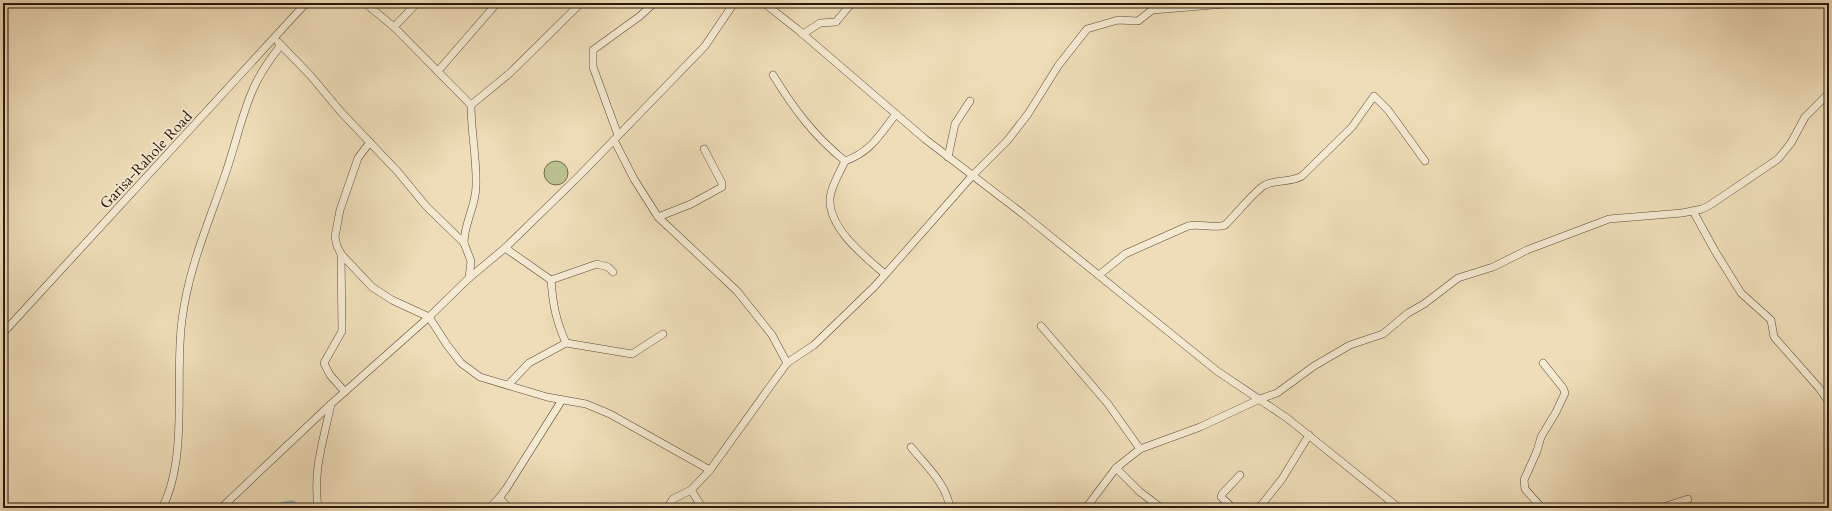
<svg xmlns="http://www.w3.org/2000/svg" width="1832" height="511" viewBox="0 0 1832 511" font-family="Cardo,serif">
<rect width="100%" height="100%" fill="#eeddb8"/>
<filter id="stains"><feTurbulence type="fractalNoise" baseFrequency=".005" numOctaves="4"/><feColorMatrix values="0 0 0 0 .2 0 0 0 0 .09 0 0 0 0 .02 0 0 0 .5 -.17"/></filter>
<radialGradient id="worn" r=".72"><stop offset=".6" stop-color="#630" stop-opacity="0"/><stop offset="1" stop-color="#630" stop-opacity=".3"/></radialGradient>
<circle fill="#bac08e" stroke="#726c4c" cx="556" cy="173" r="12"/>
<g fill="none" stroke-linecap="round" stroke-linejoin="round">
<path stroke="#a0b8bb" stroke-width="12" d="M282,508l9,-2 3,2"/>
<g stroke="#5a4a36" stroke-width="8">
<g id="minor">
<path d="M365,3l29,24 77,78"/>
<path d="M764,3l33,26 128,110 98,75 194,157 70,47 112,90"/>
<path d="M1152,10l86,-7"/>
<path d="M394,27l23,-24"/>
<path d="M803,34l17,-11 16,-1 14,-17 7,-2"/>
<path d="M278,42l32,33 31,37 57,60 28,34 38,37 7,18 -2,17"/>
<path d="M438,71l59,-68"/>
<path d="M773,75c21,34 41,61 72,86 26,-9 35,-27 51,-47"/>
<path d="M618,135l-25,-68v-17l47,-34 14,-13"/>
<path d="M614,140l20,39 24,38 79,74 35,44 15,28"/>
<path d="M370,142l-12,16 -18,52 -5,27 2,9 4,8 31,33 20,13 37,17 18,28 14,18 19,14 67,20 39,7 24,10 100,56 77,-107 27,-18 61,-59 97,-110 35,-35 21,-27 30,-48 29,-37 31,-9 20,1 23,-18"/>
<path d="M948,157l7,-33 15,-23"/>
<path d="M845,161c-5,11 -14,25 -15,37 -2,30 35,59 55,76"/>
<path d="M1693,211l22,40 26,42 30,27 3,17 45,51 10,14"/>
<path d="M658,217l33,-13 31,-17v-4l-18,-34"/>
<path d="M464,243c0,-20 12,-37 12,-57 1,-27 -5,-54 -5,-81l39,-32 71,-70"/>
<path d="M505,248l46,32c2,26 5,40 15,63l-37,20 -21,22"/>
<path d="M341,254l1,77 -18,32 6,12 15,17"/>
<path d="M1099,275l26,-21 63,-28c11,-3 28,3 37,-1 11,-10 29,-34 40,-40 12,-6 25,-2 37,-9l50,-49 22,-31 14,14 37,51"/>
<path d="M551,280l46,-16 11,3 5,5"/>
<path d="M1041,326l67,78 32,45"/>
<path d="M3,333l303,-330"/>
<path d="M566,343l66,11 31,-20"/>
<path d="M911,447c15,19 35,36 39,61"/>
<path d="M1116,468l24,24 20,15"/>
<path d="M691,490l9,14 5,4"/>
<path d="M499,498l10,10"/>
<path d="M162,508c27,-51 12,-131 20,-188 6,-50 26,-96 42,-142 10,-28 16,-57 27,-84 7,-18 18,-34 30,-49"/>
<path d="M221,508l110,-104 98,-87 40,-39 36,-30 75,-73 125,-129 29,-43"/>
<path d="M318,508c-5,-40 5,-65 13,-104"/>
<path d="M489,508l10,-10 7,-9 56,-89"/>
<path d="M667,508l6,-9 18,-9 19,-20"/>
<path d="M1086,508l30,-40 24,-19 60,-22 60,-28 17,-6 37,-27 36,-21 33,-11 25,-21 16,-9 34,-26 35,-11 34,-17 82,-31 73,-6 20,-4 8,-4 68,-46 13,-16 14,-26 24,-24"/>
<path d="M1233,508l-12,-11 1,-3 18,-19"/>
<path d="M1259,508l23,-29 27,-44"/>
<path d="M1542,508l-17,-19 -1,-9 13,-29 4,-14 15,-25 9,-19 -2,-5 -20,-25"/>
<path d="M1660,508l28,-9"/>
</g>
</g>
<use href="#minor" stroke="#f4e9d1" stroke-width="7"/>
</g>
<g text-anchor="middle" stroke-width="3.5" stroke-linejoin="round" paint-order="stroke">
<g font-size="15" fill="#29190a" stroke="#f4e9d1">
<text transform="translate(146 160) rotate(-47)" y="5">Garisa-Rahole Road</text>
</g>
</g>
<rect width="1832" height="511" fill="none" stroke="#eeddb8" stroke-width="16"/>
<rect x="4" y="4" width="1824" height="503" fill="none" stroke="#29190a" stroke-width="2"/>
<rect x="8" y="8" width="1816" height="495" fill="none" stroke="#29190a"/>
<rect width="100%" height="100%" filter="url(#stains)"/>
<rect width="100%" height="100%" fill="url(#worn)"/>
</svg>
